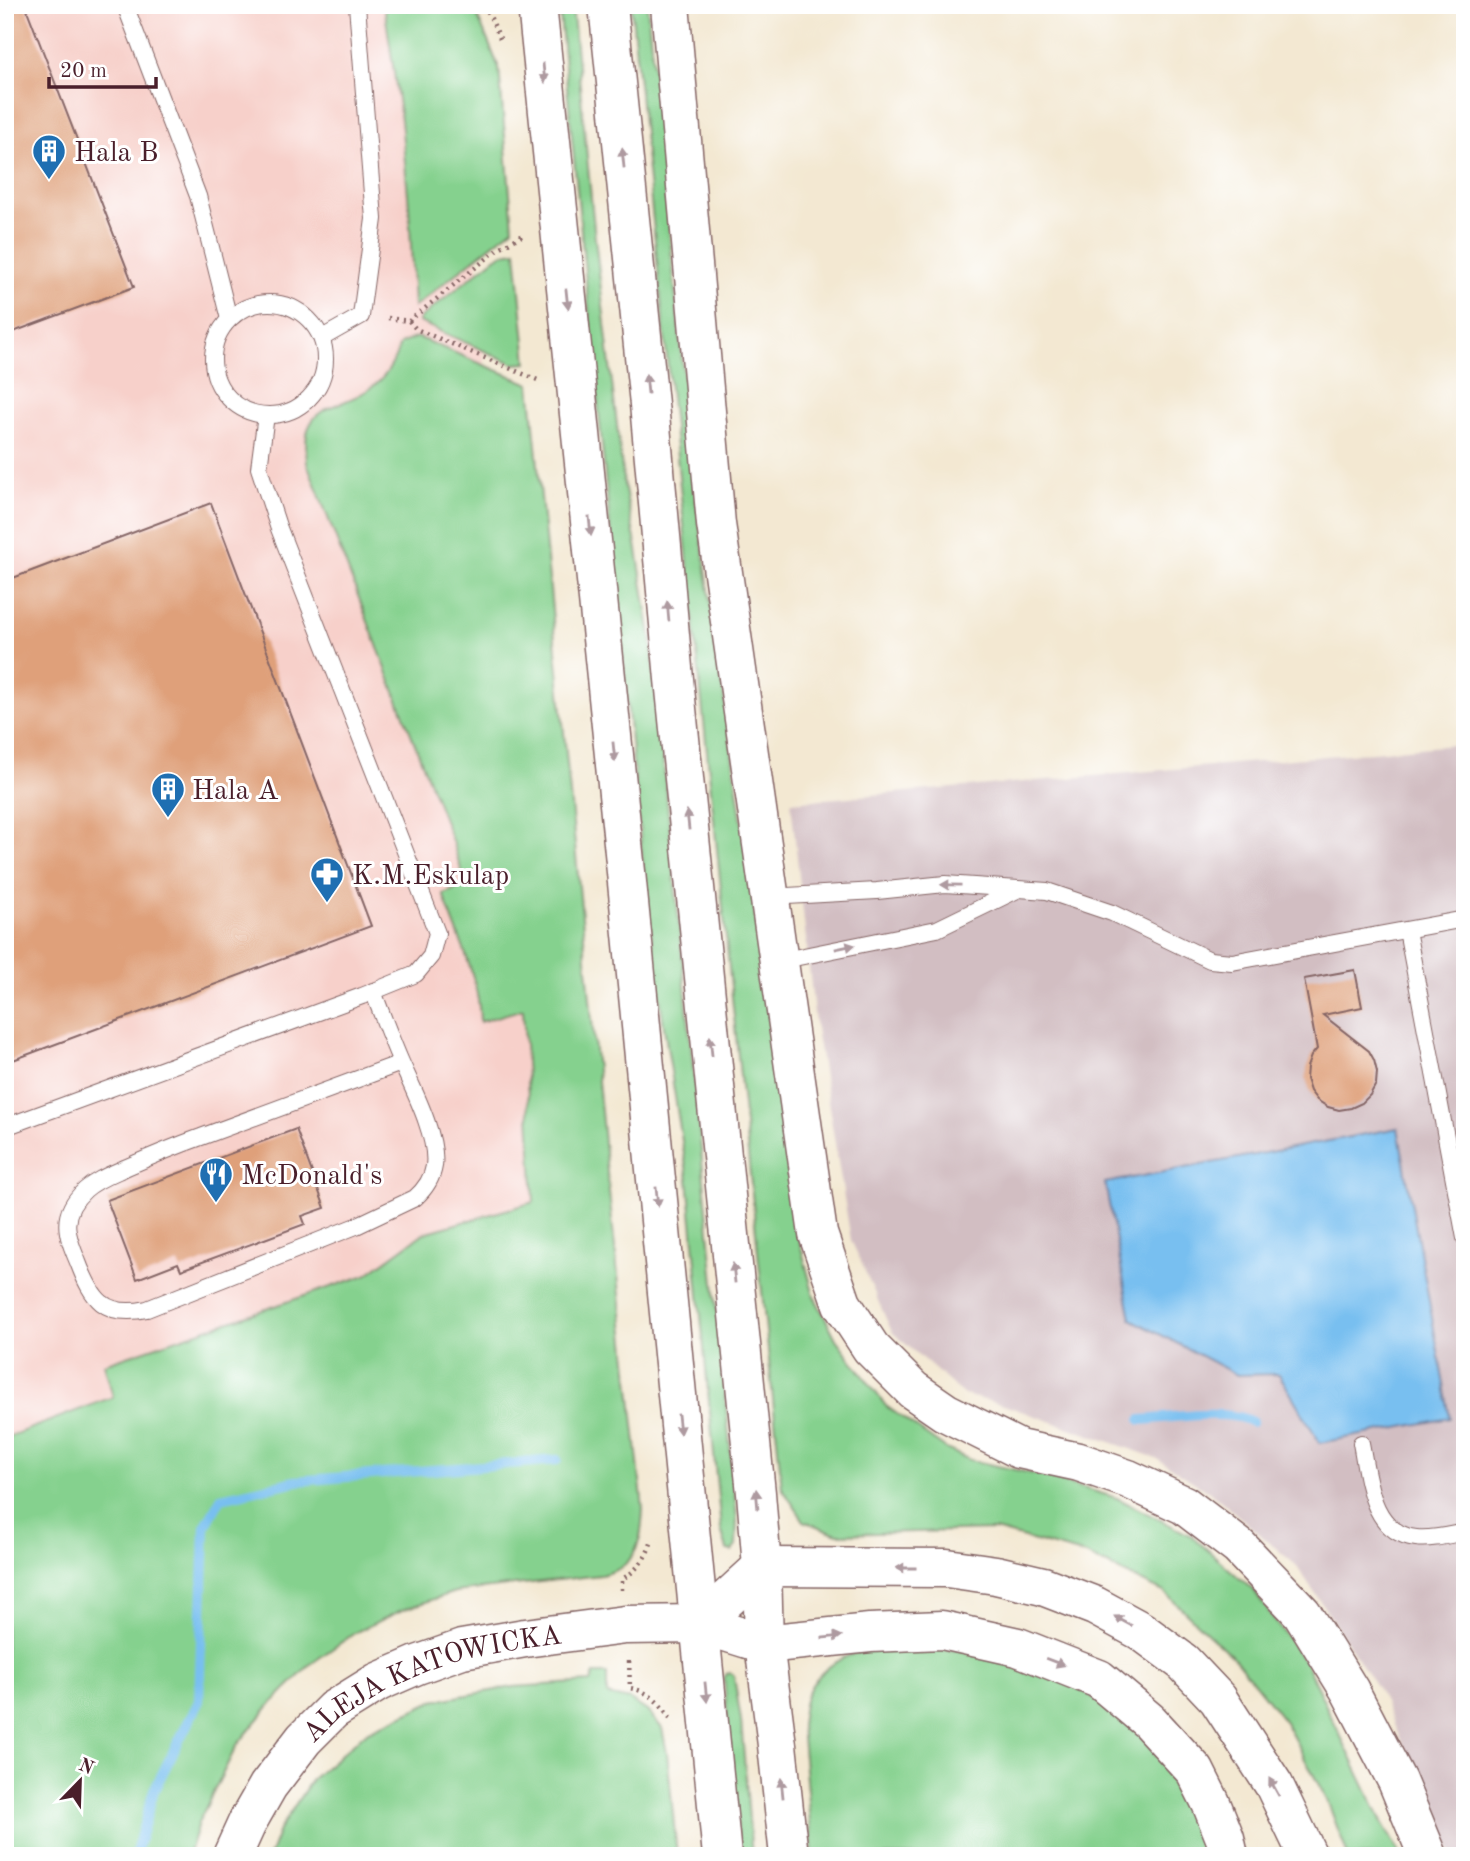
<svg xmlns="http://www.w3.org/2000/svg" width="1470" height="1861" viewBox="0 0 1470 1861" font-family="'Old Standard TT',serif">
<rect width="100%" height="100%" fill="#fff"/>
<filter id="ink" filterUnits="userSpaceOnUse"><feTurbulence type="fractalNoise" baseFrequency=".0143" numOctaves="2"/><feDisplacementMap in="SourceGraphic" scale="14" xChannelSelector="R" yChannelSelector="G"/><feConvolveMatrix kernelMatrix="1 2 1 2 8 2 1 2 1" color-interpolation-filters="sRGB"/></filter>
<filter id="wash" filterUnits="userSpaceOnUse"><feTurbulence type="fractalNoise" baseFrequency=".00686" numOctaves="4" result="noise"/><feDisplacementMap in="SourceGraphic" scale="28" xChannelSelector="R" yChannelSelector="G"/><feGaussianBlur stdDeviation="1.57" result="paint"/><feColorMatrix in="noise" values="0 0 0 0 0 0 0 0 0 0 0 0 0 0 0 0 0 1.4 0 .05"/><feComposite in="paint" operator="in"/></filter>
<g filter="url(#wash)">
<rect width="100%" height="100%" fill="#f3e8d2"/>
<path fill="#f7d0ca" d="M5,5h433l30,118 41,588 25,492 -110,30 -58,42 -262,89 10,33 -109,41z"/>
<path fill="#d2bec2" d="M1465,744v1112h-12l-75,-167 -81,-123 -83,-71 -58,-37 -155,-54 -37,-9 -72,-63 -41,-92 -36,-218 -24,-220z"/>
<g fill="#85d18e" stroke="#68785c" stroke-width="2">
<path d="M384,5h89l26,63 14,160 -99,79 -5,-101 -8,-86z"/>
<path d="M559,5h13l23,233 29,247 12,59 15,92 86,883 -1,27 -4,5 -5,-1 -6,-21 -33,-350 -24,-152 -18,-132z"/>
<path d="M631,5h16l48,487 66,466 37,278 16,60 22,43 50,67 60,43 24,11 69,15 78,23 75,38 62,55 52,73 76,158 19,34h-53l-21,-56 -42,-78 -49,-62 -72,-68 -78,-37 -91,-25 -158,4 -33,-13 -22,-33z"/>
<path d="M516,251l11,112 -13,1 -95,-42 1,-4 75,-60 9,-5z"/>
<path d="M417,337l113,47 77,789 36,336c-1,20 -2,44 -21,58 -5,4 -15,6 -21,8l-146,17 -53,18 -46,22 -44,31 -41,41 -34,41 -39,78 -10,33h-183v-418l108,-41 -9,-33 262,-89 58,-42 110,-31 -11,-193 -43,13c0,-42 -23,-88 -37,-128l23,-9 -15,-47 -144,-375c-1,-14 -3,-32 6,-43 8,-11 21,-14 33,-19 30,-12 45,-26 54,-57z"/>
<path d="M921,1649l61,2 65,18 65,40 44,41 30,48 28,58h-401l-12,-130c1,-11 2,-22 6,-32 10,-23 35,-40 60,-43 17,-3 36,-2 54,-2z"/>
<path d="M729,1673l3,1 2,3 7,43 11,136h-12l-16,-177 2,-5z"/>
<path d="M594,1674h13v21l23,5 17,11 15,17 5,25 10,103h-408l10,-26 33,-51 56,-48 65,-30 80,-14 78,-5z"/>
</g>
<path fill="#78bff0" stroke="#616f8e" stroke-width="2" d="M1398,1128l52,290 -130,25 -41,-69 -42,1 -106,-56 -26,-136z"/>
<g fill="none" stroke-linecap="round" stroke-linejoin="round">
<g stroke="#78bff0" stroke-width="10">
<path d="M1141,1420c28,-2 88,-12 111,2"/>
<path d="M135,1856l19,-66 45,-89 6,-174 16,-29 75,-17 261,-21"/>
</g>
</g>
<g id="blocks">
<g fill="#dfa07a">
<path d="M5,5h20l109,282 -129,48z"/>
<path d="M211,503l160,423 -366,137v-482z"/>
<path d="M1355,970l7,37 -39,8 46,36 5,9 3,12 -1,12 -6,11 -8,8 -11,5 -12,2 -11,-3 -11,-7 -7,-9 -4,-12 1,-12 4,-11 6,-7 -13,-70z"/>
<path d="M296,1129l29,79 -23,8 3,8 -124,46 -3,-7 -41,16 -30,-79z"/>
</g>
</g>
</g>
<g filter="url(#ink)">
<use href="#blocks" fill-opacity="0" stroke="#856565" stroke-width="2"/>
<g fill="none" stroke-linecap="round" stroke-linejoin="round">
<g stroke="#856565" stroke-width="18">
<g id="lane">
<path d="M125,5l73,191 31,123"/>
<circle cx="269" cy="359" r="56"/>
<path d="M322,338l39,-22 13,-97 -17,-214"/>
<path d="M769,897l108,-6 68,-7 102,7 65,22 98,47 22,2 233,-43"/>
<path d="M1407,930l58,308"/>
<path d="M779,961l158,-32 80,-39"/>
<path d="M373,991c9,24 18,48 28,71 12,27 37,75 33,104 -2,13 -9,23 -19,32l-59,28 -209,83c-43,9 -55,-10 -69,-47 -12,-28 -19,-48 7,-72 12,-11 27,-16 42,-23 25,-11 49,-21 74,-30 67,-25 134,-50 200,-74"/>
<path d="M5,1127l357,-131 54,-22 15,-18 6,-23 -159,-407 -19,-58 7,-53"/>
<path d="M1361,1443c7,35 10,90 55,95 16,2 33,-3 49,-6"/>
</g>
</g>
<g stroke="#856565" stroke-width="41">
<g id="secondary">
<path d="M537,5l89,867 96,984"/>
<path d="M608,5l41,399 25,275 82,814 6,74 2,77 13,101 12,111"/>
<path d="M670,5l46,519 102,710 24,70 29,44 42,42 32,22 74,37 60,13 49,17 56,26 55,42 63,66 48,78 47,90 31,75"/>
<path d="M700,1624l62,-57"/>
<path id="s1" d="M232,1856l16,-35 20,-35 36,-47 29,-29 45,-28 39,-17 45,-16 63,-11 100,-13 75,-1"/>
</g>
</g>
<g stroke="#856565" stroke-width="41">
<g id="highway">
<path d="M762,1567l185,1 49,7 47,11 52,20 46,25 42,31 35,37 56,86 34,71"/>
<path d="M700,1624l64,20 106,-11 72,-3 76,17 81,32 50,42 46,50 16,32 14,35 4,18"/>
</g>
</g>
<g stroke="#856565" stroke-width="4.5" stroke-dasharray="2 5" stroke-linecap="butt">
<path d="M485,5l17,38"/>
<path d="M388,318l21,3 92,-74 24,-13"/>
<path d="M409,321l7,8 124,52"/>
<path d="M622,1590v-11c16,-9 25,-22 30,-39"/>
<path d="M629,1661l1,27c19,3 30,15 40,30"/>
</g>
<use href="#lane" stroke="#fff" stroke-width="16"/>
<use href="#secondary" stroke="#fff" stroke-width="38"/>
<use href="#highway" stroke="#fff" stroke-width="38"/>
</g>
<defs><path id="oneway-solid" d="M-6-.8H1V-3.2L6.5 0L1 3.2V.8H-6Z" transform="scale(1.75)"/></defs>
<g fill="#ae9aa0">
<use href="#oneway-solid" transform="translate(544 73) rotate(84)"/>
<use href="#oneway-solid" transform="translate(623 158) rotate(-96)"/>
<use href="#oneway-solid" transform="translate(567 299) rotate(84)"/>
<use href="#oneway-solid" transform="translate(647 384) rotate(-96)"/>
<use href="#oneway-solid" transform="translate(590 526) rotate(84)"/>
<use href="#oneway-solid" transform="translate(668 611) rotate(-95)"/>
<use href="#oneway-solid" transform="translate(614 752) rotate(84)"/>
<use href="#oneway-solid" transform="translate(688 820) rotate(-96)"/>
<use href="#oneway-solid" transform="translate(951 885) rotate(-179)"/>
<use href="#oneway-solid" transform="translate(845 947) rotate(-12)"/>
<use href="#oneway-solid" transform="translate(711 1046) rotate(-96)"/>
<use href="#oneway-solid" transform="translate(657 1197) rotate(84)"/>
<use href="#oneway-solid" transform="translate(734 1273) rotate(-96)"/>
<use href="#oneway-solid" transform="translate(679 1424) rotate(84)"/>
<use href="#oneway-solid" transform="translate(757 1499) rotate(-95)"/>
<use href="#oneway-solid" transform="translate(906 1568) rotate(180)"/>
<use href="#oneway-solid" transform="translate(1123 1621) rotate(-151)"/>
<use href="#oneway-solid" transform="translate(832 1637) rotate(-6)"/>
<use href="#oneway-solid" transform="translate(1055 1662) rotate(21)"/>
<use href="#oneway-solid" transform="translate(706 1692) rotate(84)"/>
<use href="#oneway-solid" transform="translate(1274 1787) rotate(-119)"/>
<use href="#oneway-solid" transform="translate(782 1788) rotate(-96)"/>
</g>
</g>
<defs>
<g id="building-pin" transform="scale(1.75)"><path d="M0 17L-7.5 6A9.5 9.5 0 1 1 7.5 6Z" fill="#1f6fb2" stroke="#fff"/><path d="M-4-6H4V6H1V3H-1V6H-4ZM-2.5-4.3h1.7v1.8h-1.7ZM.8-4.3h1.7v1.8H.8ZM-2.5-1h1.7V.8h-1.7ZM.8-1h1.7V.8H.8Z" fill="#fff"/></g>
<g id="pharmacy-pin" transform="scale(1.75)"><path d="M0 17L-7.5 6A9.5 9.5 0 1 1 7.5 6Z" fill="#1f6fb2" stroke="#fff"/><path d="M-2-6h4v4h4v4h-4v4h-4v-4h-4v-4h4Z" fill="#fff"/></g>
<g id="restaurant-pin" transform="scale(1.75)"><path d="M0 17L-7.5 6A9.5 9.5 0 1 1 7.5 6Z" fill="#1f6fb2" stroke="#fff"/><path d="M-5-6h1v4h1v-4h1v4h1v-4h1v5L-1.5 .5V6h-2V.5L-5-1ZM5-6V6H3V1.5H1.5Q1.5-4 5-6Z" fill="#fff"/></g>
</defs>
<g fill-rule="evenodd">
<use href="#building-pin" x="49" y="151"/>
<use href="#building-pin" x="168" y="789"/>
<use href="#pharmacy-pin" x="327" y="874"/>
<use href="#restaurant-pin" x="216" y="1174"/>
</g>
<g text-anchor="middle" stroke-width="6" stroke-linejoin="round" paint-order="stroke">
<g font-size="28" fill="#4a1f2b" stroke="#fff" text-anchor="start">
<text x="74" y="161">Hala B</text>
<text x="192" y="799">Hala A</text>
<text x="352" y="884">K.M.Eskulap</text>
<text x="241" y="1184">McDonald's</text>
</g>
<g font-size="28" fill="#4a1f2b" stroke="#fff">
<text dy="10" stroke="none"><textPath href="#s1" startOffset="282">ALEJA KATOWICKA</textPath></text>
</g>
</g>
<rect width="1470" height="1861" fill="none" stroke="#fff" stroke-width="28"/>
<g transform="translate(80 1781) rotate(23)" stroke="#ffffff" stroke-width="5" paint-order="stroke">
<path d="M0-5L12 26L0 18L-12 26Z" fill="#4a1f2b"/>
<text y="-10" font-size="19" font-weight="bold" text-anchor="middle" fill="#4a1f2b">N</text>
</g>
<path d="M49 77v10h107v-10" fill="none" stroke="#4a1f2b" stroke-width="3.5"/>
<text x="60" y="77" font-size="21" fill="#4a1f2b" stroke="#ffffff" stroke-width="5" paint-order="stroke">20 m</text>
</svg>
